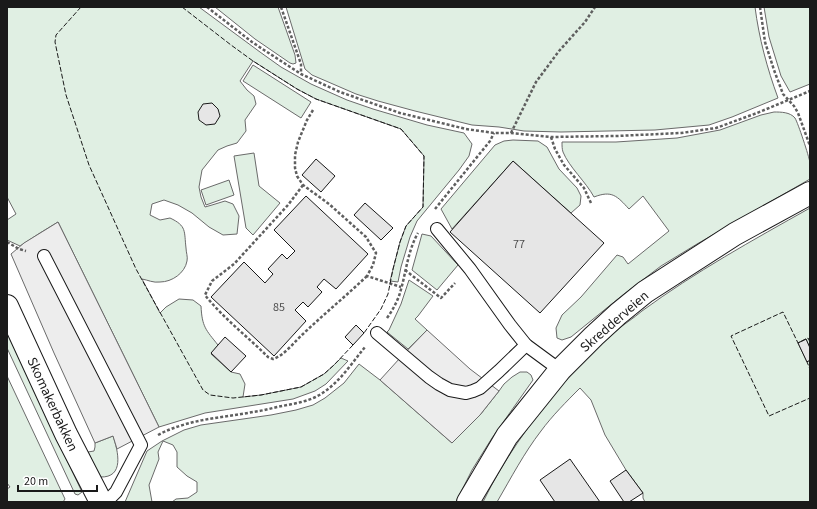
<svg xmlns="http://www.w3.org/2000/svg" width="817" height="509" viewBox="0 0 817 509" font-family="'Source Sans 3',sans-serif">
<rect width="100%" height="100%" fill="#fff"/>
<g fill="#e0efe3" stroke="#6a6a6a">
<path d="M7,7h192l61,45 21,15 30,17 36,16 26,9 54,16 37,8 8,11 -3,12 -10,14 -42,51 -7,16 -9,30 -3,15 -8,-1 10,-39 6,-16 17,-19 1,-51 -23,-27 -85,-30 -19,-10 -44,-28 -13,20 7,9 7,6 2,8 -11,16 1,11 -9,12 -10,3 -9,4 -16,20 -3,17 2,10 4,10 7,-2 13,-4 8,3 6,12 -2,18 -14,1 -14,-8 -17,-14 -14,-8 -14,-5 -12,4 -2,11 10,5 10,-2c17,8 14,13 16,30 0,4 2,9 1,13 -2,12 -15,21 -27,21 -7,1 -12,-2 -18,-3l18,34 6,-6 13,-8 14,1 8,6c1,21 5,24 17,39l-7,9 20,18 9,2 5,10 -2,13 18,-2 40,-8 23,-13 10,-9 7,-7 7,3 -22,23 -11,7 -22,8 -88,14 -46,14 -101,-205 -18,11 -20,13 -13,-6v-20l9,-6 -9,-17z"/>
<path d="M215,7h63l17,48 1,8 -3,1 -3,-1 -35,-24z"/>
<path d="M286,7h469c4,31 12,61 23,91l-46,19 -23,8 -54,5 -94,2 -37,-1 -25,-4 -27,-2 -57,-14 -37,-10 -22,-7 -30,-13 -14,-6 -7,-6z"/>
<path d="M764,7h46v77l-20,8 -9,-16 -12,-39z"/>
<path d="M253,65l58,37 -10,16 -58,-37z"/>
<path d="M774,112c7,0 16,0 21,6 3,5 14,38 15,45 0,5 0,11 0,16l-113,65 -36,22 -37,28 -53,43 -9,3 -5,-2 -1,-10 6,-13 19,-18 36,-42 6,2 5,7 41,-33 -26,-35 -14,13c-12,-13 -17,-19 -35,-12 -8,-15 -25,-30 -31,-45 -1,-3 -1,-6 -1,-10h54l61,-4 43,-8 41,-15z"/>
<path d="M513,140l25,1 9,6 12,22 18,19 4,8 -1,9 -9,8 -58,-52 -61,68 -11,-20 54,-64 9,-4z"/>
<path d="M254,153l5,33 21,17 -27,32 -7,-7 -12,-72z"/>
<path d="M229,180l5,15 -28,10 -5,-15z"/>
<path d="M810,208v140l-4,-9 -8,4 9,19 3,-2v142h-165l-2,-4v-5l-17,-23 -21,-35 -14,-35 -11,-12c-13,13 -28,28 -39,43 -17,22 -30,47 -44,71h-14c10,-21 22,-41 35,-60 28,-41 60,-78 98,-111 8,-7 18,-13 26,-20 53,-39 111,-71 168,-103z"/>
<path d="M422,234l9,2 27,29 -21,25 -25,-20z"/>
<path d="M409,280l24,16 -15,20 -3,3 12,11 -19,19 -21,-17 2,-2 12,-26z"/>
<path d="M7,330l49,107 26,55 -4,3 -3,-1 -68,-146z"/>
<path d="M359,364l21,16 72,63 28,-28 19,-24 5,-7 8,-7 8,-5h7l4,3 2,5 -41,58 -20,32 -16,32h-284l4,-3 12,-1 9,-6v-10l-10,-6 -10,-9v-15l-4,-7 -10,-4 -5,11 1,7 -10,26 3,17h-27l22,-51 15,-10 22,-11 17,-5 70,-10 25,-5 17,-5 12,-7 19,-15z"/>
<path d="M7,376l58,123 -2,3h-56v-13l3,-2 -3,-4z"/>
<path d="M113,436c5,15 12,42 -13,41l-12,-25 6,-1 1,-4v-4z"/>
</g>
<g fill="#ededed" stroke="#6a6a6a">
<path d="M58,222l101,205 -42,22 -4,-13 -18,7 -41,-90 -43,-99 13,-11z"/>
<path d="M427,330l43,39 29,22 -19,24 -28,28 -72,-63 20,-22z"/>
</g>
<g fill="#e6e6e6" stroke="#1a1a1a">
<path d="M212,103l6,6 2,7 -5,8 -9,1 -7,-5 -1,-8 5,-8z"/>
<path d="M316,159l19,17 -14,16 -19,-17z"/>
<path d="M513,161l91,82 -64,70 -90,-81z"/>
<path d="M306,196l62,58 -32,35 -12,-10 -7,8 5,5 -14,15 -5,-5 -8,8 11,11 -32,35 -63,-59 33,-35 21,21 8,-9 -5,-5 14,-15 5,5 8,-8 -21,-21z"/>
<path d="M365,203l28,25 -12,12 -27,-25z"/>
<path d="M356,325l8,8 -11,12 -8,-8z"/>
<path d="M225,337l21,19 -15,16 -20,-19z"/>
<path d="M806,339l4,9v12l-3,2 -9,-19z"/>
<path d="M570,459l30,43h-45l-15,-22z"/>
<path d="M626,470l17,23 -14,9h-5l-14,-21z"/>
</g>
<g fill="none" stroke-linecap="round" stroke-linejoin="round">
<g stroke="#1a1a1a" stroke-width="14">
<g id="lane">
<path d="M437,229l33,40 40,56 16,20 34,25"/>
<path d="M44,256l97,189 -25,47 -7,7 -4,3"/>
<path d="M377,333l52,44 10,7 11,6 16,3 7,-2 7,-3 19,-17 27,-26"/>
</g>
</g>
<g stroke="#1a1a1a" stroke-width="24">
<path id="street" d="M7,306l59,128 35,68"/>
</g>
<g stroke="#1a1a1a" stroke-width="24">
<path id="secondary" d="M468,502l39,-66 53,-66 34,-34 24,-22 27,-22 90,-58 75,-41"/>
</g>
<g stroke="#5f5f5f" stroke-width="2.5" stroke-dasharray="3 2" stroke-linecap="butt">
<path d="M207,7l45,35 12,8 37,24 39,18 60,21 66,16 28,4h17l40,4 65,-1 65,-3 35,-5 41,-15 53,-22"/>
<path d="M281,7l20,57v9"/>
<path d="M760,7l5,35 9,28 9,24 11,12 4,7 12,33"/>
<path d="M313,110l-6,10 -9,22 -3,13v13l2,8 6,9 26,19 37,33 10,16 -3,12 -6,11 34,11"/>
<path d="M511,133l25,-51 23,-31 26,-29 10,-15"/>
<path d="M551,137l4,12 9,16 20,23 7,15"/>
<path d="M303,185l-15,20 -54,59 -22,17 -7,14c17,22 43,42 63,62l5,2c12,-4 21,-17 30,-25 21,-20 43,-38 64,-58"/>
<path d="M435,209l55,-68 4,-8"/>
<path d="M7,242l12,7 7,2"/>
<path d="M405,270l36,28 14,-15"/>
<path d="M387,318c5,-7 9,-14 12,-22 7,-21 8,-44 19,-63"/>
<path d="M158,435c30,-16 63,-17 95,-23 8,-1 16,-3 24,-5 15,-3 31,-5 44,-13 18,-11 31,-31 44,-47"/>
</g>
<use href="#lane" stroke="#fff" stroke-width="12"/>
<use href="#street" stroke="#fff" stroke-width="22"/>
<use href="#secondary" stroke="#fff" stroke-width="22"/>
<g stroke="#1a1a1a" stroke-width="1" stroke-dasharray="5 2" stroke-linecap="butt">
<path d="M81,7l-25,28 -1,7 11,53 23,70 47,104 67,121 7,5 23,3 28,-3 40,-8 23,-13 10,-9 19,-20"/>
<path d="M182,7l49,38 22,16 44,28 19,10 85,30 23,27 -1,51 -17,19 -6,16 -7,27 -5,25 -7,15 -17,24"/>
<path d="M810,342l-2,-4 -10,5 -15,-31 -52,24 38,80 41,-18"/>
<path d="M808,361l-1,1 3,7"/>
</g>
</g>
<g text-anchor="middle" stroke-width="3" stroke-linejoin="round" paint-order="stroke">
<g font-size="12" fill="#4d4d4d">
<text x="519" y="248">77</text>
<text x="279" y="311">85</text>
</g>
<g font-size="14" fill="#1a1a1a" stroke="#fff">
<text transform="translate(614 321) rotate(-41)" y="5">Skredderveien</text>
<text transform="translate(53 404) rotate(65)" y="5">Skomakerbakken</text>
</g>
</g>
<rect width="817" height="509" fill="none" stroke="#1a1a1a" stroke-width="16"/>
<path d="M18 485v6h79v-6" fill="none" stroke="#1a1a1a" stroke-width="2"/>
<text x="24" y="485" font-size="12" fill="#1a1a1a" stroke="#ffffff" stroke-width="3" paint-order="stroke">20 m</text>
</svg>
